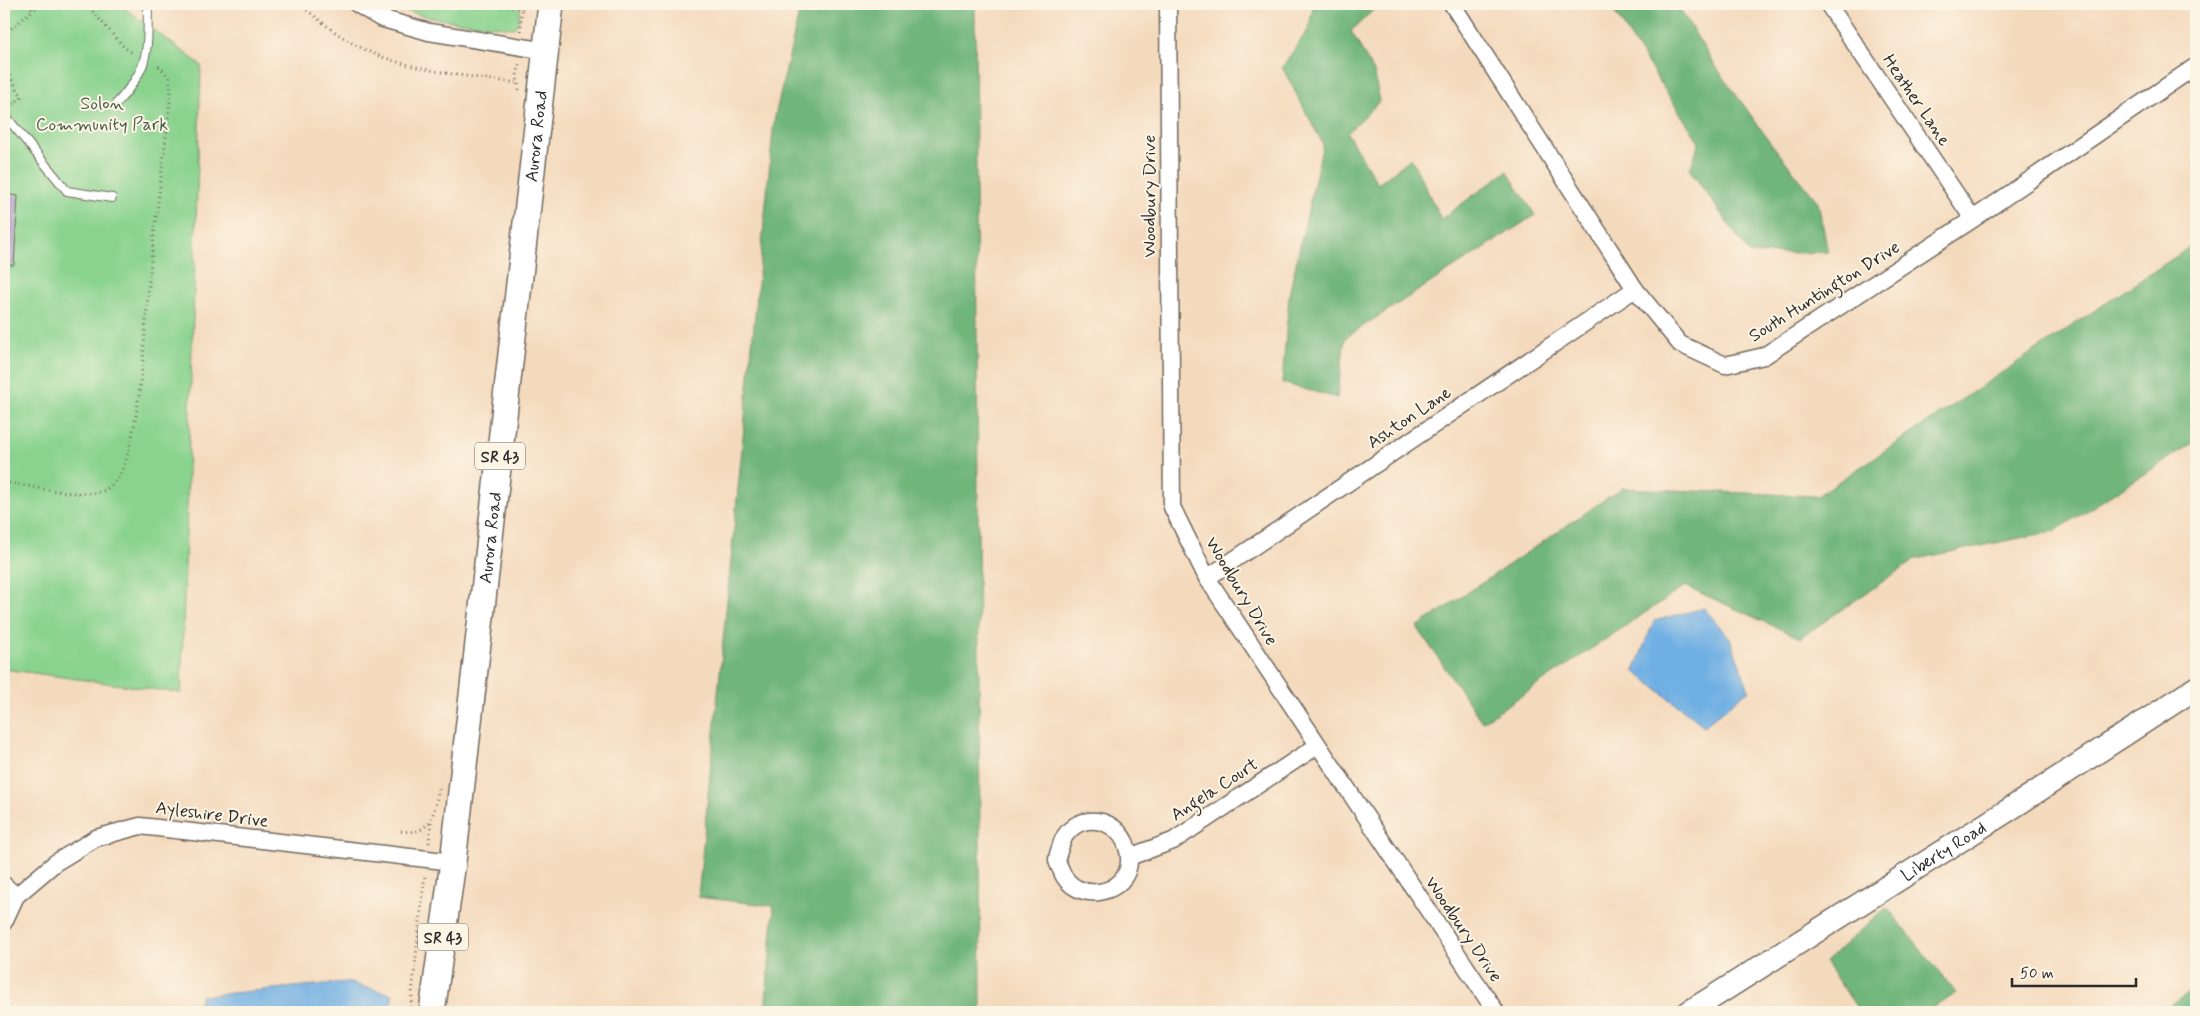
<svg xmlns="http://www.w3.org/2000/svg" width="2200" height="1016" viewBox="0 0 2200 1016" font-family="Mynerve,sans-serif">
<rect width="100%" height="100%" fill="#fcf5e5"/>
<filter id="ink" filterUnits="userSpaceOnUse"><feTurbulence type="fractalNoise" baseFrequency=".02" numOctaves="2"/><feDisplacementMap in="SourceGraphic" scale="10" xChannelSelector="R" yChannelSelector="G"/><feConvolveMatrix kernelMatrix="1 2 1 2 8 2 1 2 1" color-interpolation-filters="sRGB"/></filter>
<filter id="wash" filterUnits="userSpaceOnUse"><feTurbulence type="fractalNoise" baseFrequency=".0096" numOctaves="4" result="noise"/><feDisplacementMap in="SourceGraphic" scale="20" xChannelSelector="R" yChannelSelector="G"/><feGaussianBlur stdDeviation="1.12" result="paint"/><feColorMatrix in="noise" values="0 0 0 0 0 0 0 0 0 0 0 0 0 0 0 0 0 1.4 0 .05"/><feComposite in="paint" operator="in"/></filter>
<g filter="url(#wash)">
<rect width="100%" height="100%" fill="#f4dabd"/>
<g fill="#8ad38f" stroke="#5a7f5d">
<path d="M4,4h115l82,61 -20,628 -177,-24z"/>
<path d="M387,4h134l-3,20 -4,4c-44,-5 -86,-7 -127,-24z"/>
</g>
<g fill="#6fb57a" stroke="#4d7052">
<path d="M801,4h174l6,1008h-216l9,-106 -76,-9 76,-776z"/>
<path d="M1314,4h66l-29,27 24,43 4,28 -32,31 31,51 33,-26 30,61 66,-48 28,44 -190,123 -8,60 -55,-15 7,-88 34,-151 -41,-77 26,-37z"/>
<path d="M1609,4h68l35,57 58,81 48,60 10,50 -78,2 -60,-84 9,-28z"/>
<path d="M2196,243v198l-141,90 -139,28 -116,79 -115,-52 -203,136 -65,-95 205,-139 195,8z"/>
<path d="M1887,907l69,86 -30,19h-66l-35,-50z"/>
<path d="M2196,988v24h-37z"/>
</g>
<g fill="#70afe3" stroke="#4e6d87">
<path d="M1704,608l26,31 19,51 -45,36 -70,-55 20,-50z"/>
<path d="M346,982l46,12v18h-197l6,-16z"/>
</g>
<g id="blocks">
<path fill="#b796d1" d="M4,194l14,2 -4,69h-10z"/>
</g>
</g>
<g filter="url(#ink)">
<use href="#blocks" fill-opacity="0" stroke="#71685e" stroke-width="1"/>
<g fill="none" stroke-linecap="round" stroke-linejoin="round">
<g stroke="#71685e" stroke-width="10">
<g id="lane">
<path d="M117,103c34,-38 30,-50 31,-99"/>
<path d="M4,114l63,77 45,7"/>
</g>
</g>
<g stroke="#71685e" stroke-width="19">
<g id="street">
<path d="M357,4l23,14 49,14 118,19"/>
<path d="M1168,4l4,503 35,71 289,434"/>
<path d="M1452,4l183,285 45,55 45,21 39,-9 209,-137 223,-153"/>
<path d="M1828,4l145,215"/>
<path d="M1207,578l428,-289"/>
<path d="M1129,857c-4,-43 -59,-50 -69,-9 -1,3 -3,8 -3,12 0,3 3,7 4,10 13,36 71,26 68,-13l44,-16 144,-95"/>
<path d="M4,885l12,11"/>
<path d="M4,922l12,-26 39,-33 41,-25 44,-12 313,36"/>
</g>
</g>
<g stroke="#71685e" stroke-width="25">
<g id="secondary">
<path id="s1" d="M1689,1012l318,-201 189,-123"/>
</g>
</g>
<g stroke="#71685e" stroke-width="28">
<g id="primary">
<path id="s2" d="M432,1012l21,-150 98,-858"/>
</g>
</g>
<g stroke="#71685e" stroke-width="3" stroke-dasharray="1 4" stroke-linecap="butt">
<path d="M28,4l5,6 8,-6"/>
<path d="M86,4l38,43 10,7"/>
<path d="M299,4c17,13 34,28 53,39 47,27 113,33 166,40"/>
<path d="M462,4l61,4"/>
<path d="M521,31v-20l4,-7"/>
<path d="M4,35l29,-25"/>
<path d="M4,67l18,29 -10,10"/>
<path d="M519,90l-2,-14 3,-14"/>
<path d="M4,482c22,3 83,18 101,8 9,-5 17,-17 20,-27 17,-55 19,-123 24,-181 6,-64 16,-128 22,-192l-2,-13 -13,-14"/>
<path d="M401,831c34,5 32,-21 39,-46"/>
<path d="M429,843l2,-21"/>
<path d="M410,1012l15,-138"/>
</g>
<use href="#lane" stroke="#fff" stroke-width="8"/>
<use href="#street" stroke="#fff" stroke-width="16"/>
<use href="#secondary" stroke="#fff" stroke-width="22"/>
<use href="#primary" stroke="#fff" stroke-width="25"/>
</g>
</g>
<g text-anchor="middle" stroke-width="4" stroke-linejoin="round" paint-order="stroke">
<g fill="#fcf5e5" stroke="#6a6863" stroke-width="1">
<rect x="475" y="442.5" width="50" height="27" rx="4"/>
<rect x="418" y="923.5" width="50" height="27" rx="4"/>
</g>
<g font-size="16" font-weight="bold" fill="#2b2b2b">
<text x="500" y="462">SR 43</text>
<text x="443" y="943">SR 43</text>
</g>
<g font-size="18" fill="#2b2b2b" stroke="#fcf5e5">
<text transform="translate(1917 100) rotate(56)" y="6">Heather Lane</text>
<text dy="6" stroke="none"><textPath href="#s2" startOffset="882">Aurora Road</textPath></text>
<text transform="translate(1149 196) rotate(-90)" y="6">Woodbury Drive</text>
<text transform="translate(1824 291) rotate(-32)" y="6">South Huntington Drive</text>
<text transform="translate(1409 417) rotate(-34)" y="6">Ashton Lane</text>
<text dy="6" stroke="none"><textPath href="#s2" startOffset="478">Aurora Road</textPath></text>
<text transform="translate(1242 591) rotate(59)" y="6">Woodbury Drive</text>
<text transform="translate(1214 789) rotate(-33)" y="6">Angela Court</text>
<text transform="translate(212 814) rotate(7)" y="6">Ayleshire Drive</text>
<text dy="6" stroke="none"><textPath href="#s1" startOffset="301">Liberty Road</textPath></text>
<text transform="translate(1464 929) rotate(56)" y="6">Woodbury Drive</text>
</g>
<g font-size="18" fill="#485d49" stroke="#fcf5e5">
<text x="102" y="109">Solon<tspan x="102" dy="21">Community Park</tspan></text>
</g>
</g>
<rect width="2200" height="1016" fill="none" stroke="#fcf5e5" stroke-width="20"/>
<path d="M2012 978v8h124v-8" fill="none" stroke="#2b2b2b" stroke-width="2.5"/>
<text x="2020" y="978" font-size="15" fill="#2b2b2b" stroke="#fcf5e5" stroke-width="4" paint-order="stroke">50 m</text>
</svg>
